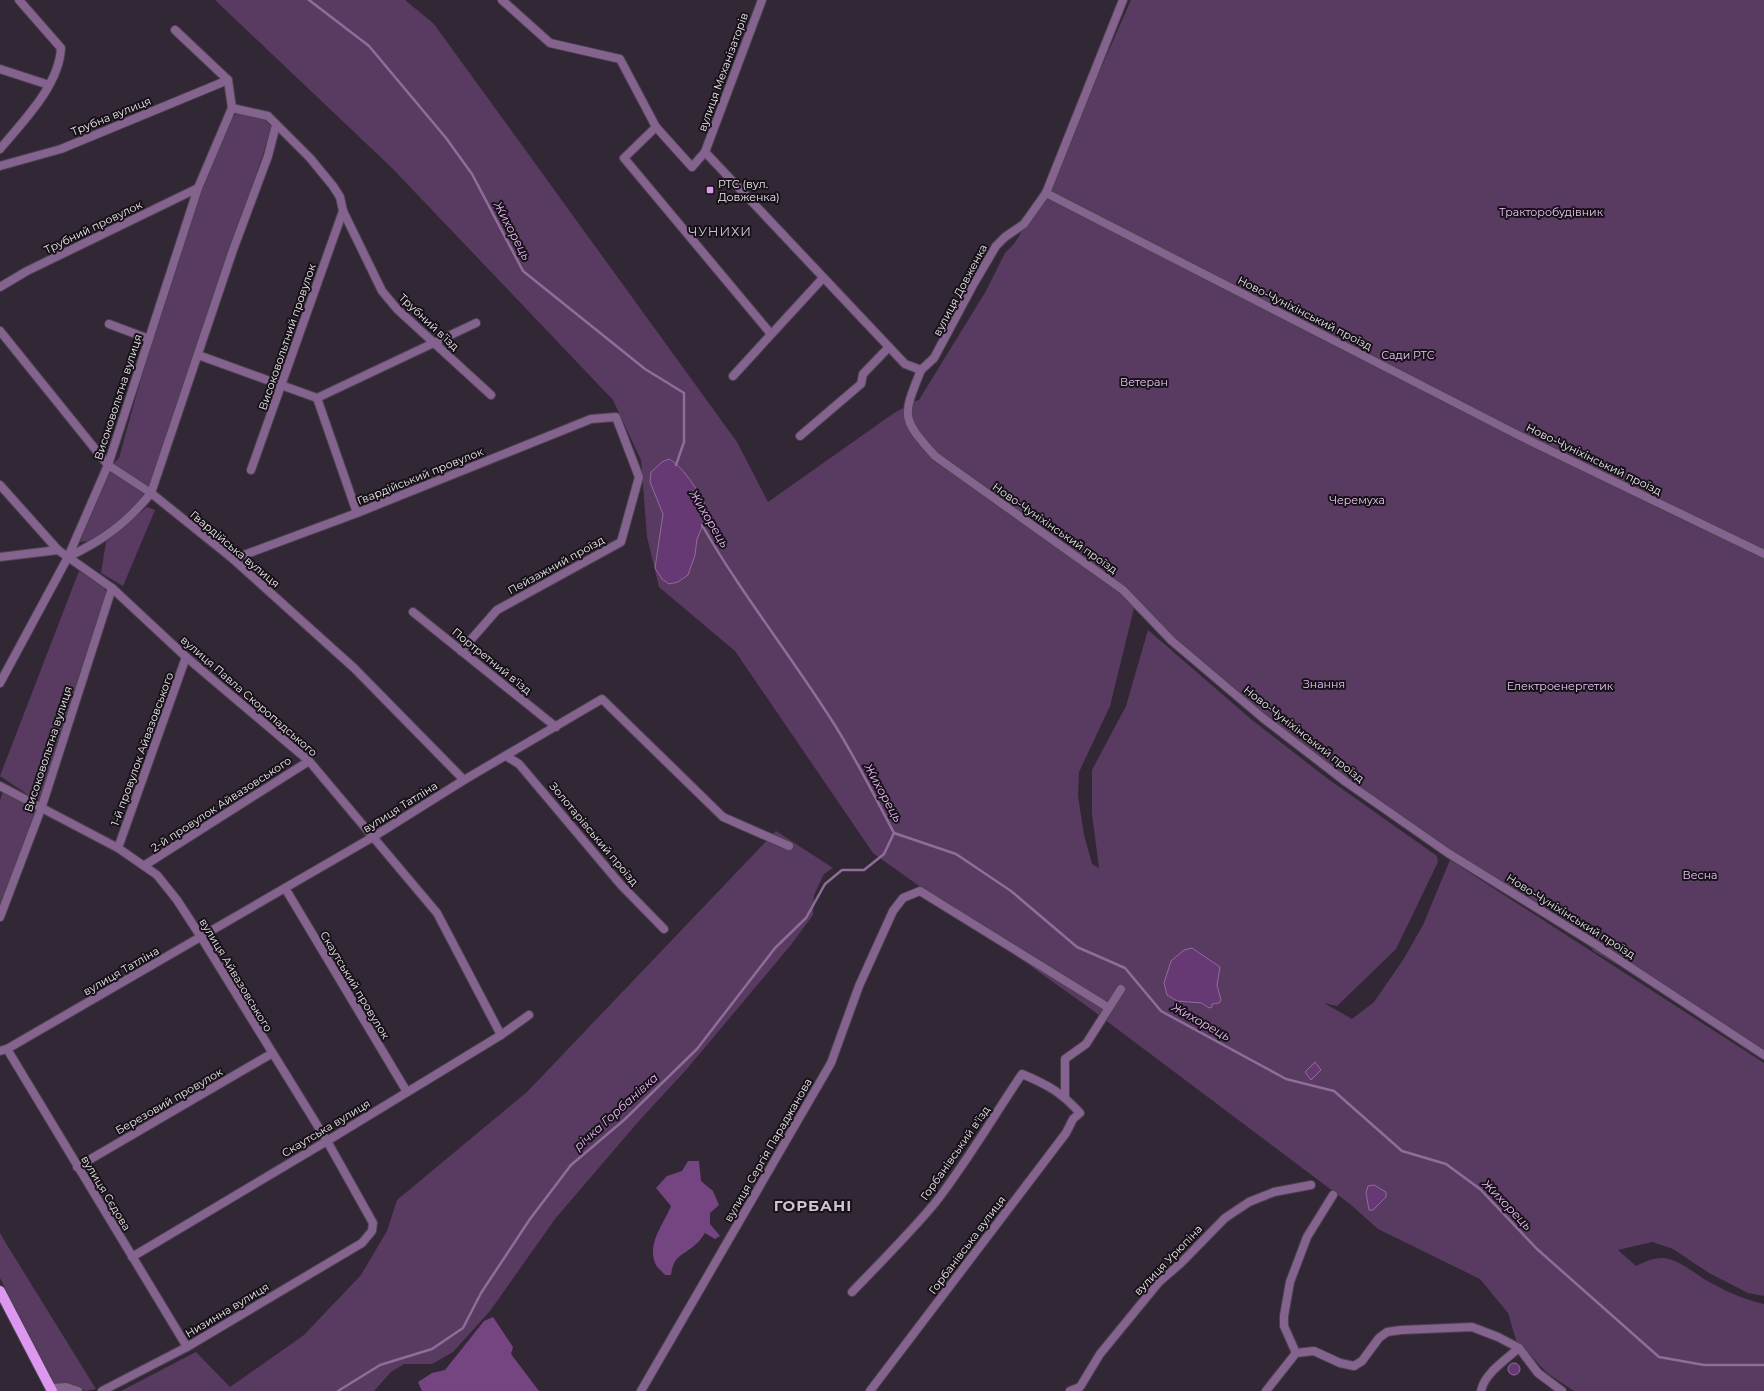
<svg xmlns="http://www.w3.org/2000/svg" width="1764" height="1391" viewBox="0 0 1764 1391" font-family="Montserrat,sans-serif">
<rect width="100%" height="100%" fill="#322735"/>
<g fill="#593b62">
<path d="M215,0h190l29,24 303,418 31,60 126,-89 13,-7v-2l12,-4 67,-109 19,-38 9,-9 32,-51 85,-193h633v1055l-63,-42 -109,-63 3,-6 -247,-161 3,-10 -5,9 -157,-127 -54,-51 -25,102 -31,66 -1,24 6,39 8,29 7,4 -7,-54v-44l34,-64 22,-76 104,90 76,59 109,77 1,6 -42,87 -59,57 -13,-3 28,16 22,-17 29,-42 20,-35 27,-65 314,203v233l-16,-3 -39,-20 -36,-24 -21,-7 -34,8 18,16c11,-5 21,-10 33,-7 12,3 24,13 35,20 19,11 38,20 60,25v87h-190l-27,-18 -31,-33 -8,-27 -28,-34 -102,-50 -28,-25 -262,-197 -215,-154 -138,-202 -76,-64 -12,-50 -6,-77 -28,-60 -221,-232z"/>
<path d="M241,111l19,5 12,11 -124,366 -15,18 -38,29 -15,2 33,-78 6,-6 33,-119 47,-144 31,-77z"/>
<path d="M147,507l8,3 -32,76 -22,-13 5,-31z"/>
<path d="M79,571l25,16 3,8 -68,207 -39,-26z"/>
<path d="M3,791l33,21 -36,98v-109z"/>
<path d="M776,831l57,37 -9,6 -10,21 -1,20 -23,31 -104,124 -48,52 -83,97 -65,92 -37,41 -21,12h-28l-13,8 -17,19h-253l75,-39 34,35 74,-52 57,-60 26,-44 10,-31 130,-108z"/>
<path d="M0,1233l7,12 89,144 -11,2 -12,-7 -19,-1 -54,-105z"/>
</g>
<g fill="#744581">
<path d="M688,1161h11l2,20 12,10 6,14 -9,8v11l10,12 -5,3 -10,-6c-3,4 -6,9 -10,12 -14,12 -21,10 -24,30h-6c-3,-4 -9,-8 -10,-12 -8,-21 9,-39 16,-57l-15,-18 11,-12 15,-5z"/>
<path d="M493,1317l20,30 -2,7 28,37h-117l-4,-9 14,-9 13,-3 39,-49z"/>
</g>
<g fill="#673974" stroke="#8f6d99">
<path d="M669,459c15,8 34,38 39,54l-11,26 -2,16 -7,20 -10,7 -9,2 -7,-5 -7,-11 8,-54 -13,-32 1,-10 11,-10z"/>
<path d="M1192,948l28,19 -3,18 4,15 -2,3 -7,1v3l-3,1 -7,-5 -25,-2 -10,-6 -3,-12 7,-22 13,-11z"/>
<path d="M1315,1062l6,8 -10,10 -6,-8z"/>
<path d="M1374,1185l12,7v5l-13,13h-4l-3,-17 2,-7z"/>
<circle cx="1514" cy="1369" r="6"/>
</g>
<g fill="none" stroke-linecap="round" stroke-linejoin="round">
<g stroke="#8f6d99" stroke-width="2.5">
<path d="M309,0l60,46 77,92 26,36 51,97 122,98 39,24v49l-8,23"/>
<path d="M702,525c40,70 91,133 134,202 21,34 39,70 58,106l62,21 55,37 66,56 48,21 36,43 125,68 48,12 68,60 44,13 34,25 57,60 122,108 45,8h60"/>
<path d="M338,1391l42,-26 52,-16 31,-21 18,-35 49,-74 41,-54 53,-45 73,-71 78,-101 31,-30 19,-34 17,-14h22l20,-16 10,-21"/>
</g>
<g stroke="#4c424f" stroke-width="10">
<g id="minor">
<path d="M502,0l48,43 70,16 36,68 36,40 13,-15 57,-152"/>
<path d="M175,30l53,50 4,28"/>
<path d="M0,69l49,16"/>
<path d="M232,108l36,8 42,42 23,28 7,11 3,14 39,80 15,18 94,86"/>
<path d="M656,127l-32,31 147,176"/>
<path d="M0,149c23,-28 59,-63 61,-101l-42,-48"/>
<path d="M705,152l200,212 16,6 13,-12 39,-73 23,-39 9,-9 19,-13 22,-31 77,-193"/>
<path d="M0,166l61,-17 167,-69"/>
<path d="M1046,193l474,243 244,118"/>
<path d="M0,287l27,-16 171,-83"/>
<path d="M109,324l40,15"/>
<path d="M0,331l108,134 43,28 82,66 121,109 110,112"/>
<path d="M198,355l119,43 40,115"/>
<path d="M921,370c-19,47 -20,48 14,86l188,134 49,51 91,77 83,64 102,71 147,91 169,111"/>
<path d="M733,376l90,-98"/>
<path d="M317,398l159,-75"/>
<path d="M800,436l61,-52 2,-10 26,-27"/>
<path d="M251,470l92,-259"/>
<path d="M0,485l58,65 54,38 74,69 123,104 128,152 64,122"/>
<path d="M0,557l58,-7"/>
<path d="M68,557c35,-17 58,-33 83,-64l82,-243 35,-94 8,-31"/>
<path d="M233,559l124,-46 234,-94 25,-2 23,60 -18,65 -124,68 -36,41"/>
<path d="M413,612l143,115"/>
<path d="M0,683l68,-126 40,-92 90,-277 34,-80"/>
<path d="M506,756l13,8 102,121 43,44"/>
<path d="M0,786l118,62 39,27 20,25 24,37 126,204 46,82 -1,8 -10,12 -175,104 -85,44"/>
<path d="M118,848l68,-191"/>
<path d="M145,865l164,-104"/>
<path d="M285,888l122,204"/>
<path d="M0,917l41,-108 71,-221"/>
<path d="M7,1049l180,298"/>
<path d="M0,1051l7,-2 366,-212 91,-57 138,-81 121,118 66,29"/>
<path d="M1065,1096v-37l21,-15 35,-55"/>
<path d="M77,1167l194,-113"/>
<path d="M132,1257l195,-116 174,-106 28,-20"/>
<path d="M852,1292c28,-29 57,-58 83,-89 32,-41 58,-86 87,-129 26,11 39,18 58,39l-7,6 -7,14 -196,258"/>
<path d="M1296,1353l-12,-27v-10l6,-34 17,-45 26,-42"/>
<path d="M51,1388l15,-1 12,4"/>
<path d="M641,1391l190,-328 28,-77 34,-75 10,-13 17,-7 189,117"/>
<path d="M1070,1391l10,-4 20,-33 59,-72 22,-19 44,-45 24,-16 25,-10 37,-7"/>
<path d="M1266,1391l30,-38 18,-2 26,12 14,3 8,-5 17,-23 8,-6 14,-2 71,-3 26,10 21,11 19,25 24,18"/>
<path d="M1481,1391c3,-17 25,-32 38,-43"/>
</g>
</g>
<g stroke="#4c424f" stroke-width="12">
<path id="major" d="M0,1291l52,100"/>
</g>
<use href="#minor" stroke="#84638e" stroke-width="8"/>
<use href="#major" stroke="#dd97f0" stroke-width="10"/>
</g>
<rect fill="#de98f2" stroke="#171218" stroke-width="1.5" x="706" y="186" width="8" height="8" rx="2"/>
<g text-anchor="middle" stroke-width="4" stroke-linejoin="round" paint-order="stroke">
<g font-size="11" fill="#ede6ef" stroke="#171218">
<text transform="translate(723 72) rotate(-70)" y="4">вулиця Механізаторів</text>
<text transform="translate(111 116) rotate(-22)" y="4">Трубна вулиця</text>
<text transform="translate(93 227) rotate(-26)" y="4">Трубний провулок</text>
<text transform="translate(960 290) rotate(-62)" y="4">вулиця Довженка</text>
<text transform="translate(1305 313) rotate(27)" y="4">Ново-Чуніхінський проїзд</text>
<text transform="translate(429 322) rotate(43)" y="4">Трубний в’їзд</text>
<text transform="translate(287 337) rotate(-71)" y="4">Високовольтний провулок</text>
<text transform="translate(118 397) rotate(-72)" y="4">Високовольтна вулиця</text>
<text transform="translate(1594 459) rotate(26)" y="4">Ново-Чуніхінський проїзд</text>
<text transform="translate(420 476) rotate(-22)" y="4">Гвардійський провулок</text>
<text transform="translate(1055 528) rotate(35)" y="4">Ново-Чуніхінський проїзд</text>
<text transform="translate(235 549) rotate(40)" y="4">Гвардійська вулиця</text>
<text transform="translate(556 565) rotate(-29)" y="4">Пейзажний проїзд</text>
<text transform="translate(492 661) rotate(39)" y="4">Портретний в'їзд</text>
<text transform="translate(249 696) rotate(41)" y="4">вулиця Павла Скоропадського</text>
<text transform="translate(1304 734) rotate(38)" y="4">Ново-Чуніхінський проїзд</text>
<text transform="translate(48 749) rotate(-72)" y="4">Високовольтна вулиця</text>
<text transform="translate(142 749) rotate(-70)" y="4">1-й провулок Айвазовського</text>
<text transform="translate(221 804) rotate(-33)" y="4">2-й провулок Айвазовського</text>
<text transform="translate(400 807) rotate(-32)" y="4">вулиця Татліна</text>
<text transform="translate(594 834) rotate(50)" y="4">Золотарівський проїзд</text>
<text transform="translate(1571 916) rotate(32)" y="4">Ново-Чуніхінський проїзд</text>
<text transform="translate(121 971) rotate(-30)" y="4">вулиця Татліна</text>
<text transform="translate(236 975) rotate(59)" y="4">вулиця Айвазовського</text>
<text transform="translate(355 985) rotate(59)" y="4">Скаутський провулок</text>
<text transform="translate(169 1101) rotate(-30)" y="4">Березовий провулок</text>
<text transform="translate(326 1128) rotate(-31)" y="4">Скаутська вулиця</text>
<text transform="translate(768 1150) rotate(-60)" y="4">вулиця Сергія Параджанова</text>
<text transform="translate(955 1153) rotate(-55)" y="4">Горбанівський в'їзд</text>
<text transform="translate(106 1193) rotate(59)" y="4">вулиця Сєдова</text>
<text transform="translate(967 1245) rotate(-53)" y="4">Горбанівська вулиця</text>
<text transform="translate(1168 1260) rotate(-46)" y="4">вулиця Урюпіна</text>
<text transform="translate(227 1310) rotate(-31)" y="4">Низинна вулиця</text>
</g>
<g font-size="11" fill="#ede6ef" stroke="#171218" text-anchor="start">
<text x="718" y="188">РТС (вул.<tspan x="718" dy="13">Довженка)</tspan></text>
</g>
<g font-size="11" fill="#ecc3f8" stroke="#171218">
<text x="1551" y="216">Тракторобудівник</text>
<text x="1408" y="359">Сади РТС</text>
<text x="1144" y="386">Ветеран</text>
<text x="1357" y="504">Черемуха</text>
<text x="1324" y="688">Знання</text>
<text x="1560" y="690">Електроенергетик</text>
<text x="1700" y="879">Весна</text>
</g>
<g font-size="12" font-style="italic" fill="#eeb7fd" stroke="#171218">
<text transform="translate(512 231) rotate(62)" y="4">Жихорець</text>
<text transform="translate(709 519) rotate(59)" y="4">Жихорець</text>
<text transform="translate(883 793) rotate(61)" y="4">Жихорець</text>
<text transform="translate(1201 1022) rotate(29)" y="4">Жихорець</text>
<text transform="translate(616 1112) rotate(-42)" y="4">річка Горбанівка</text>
<text transform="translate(1507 1205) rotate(46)" y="4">Жихорець</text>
</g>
<g font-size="13" letter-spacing="1" fill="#d0c2d4" stroke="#171218">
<text x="720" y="236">ЧУНИХИ</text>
</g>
<g font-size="15" font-weight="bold" letter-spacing="1" fill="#d0c2d4" stroke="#171218">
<text x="813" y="1211">ГОРБАНІ</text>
</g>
</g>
</svg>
